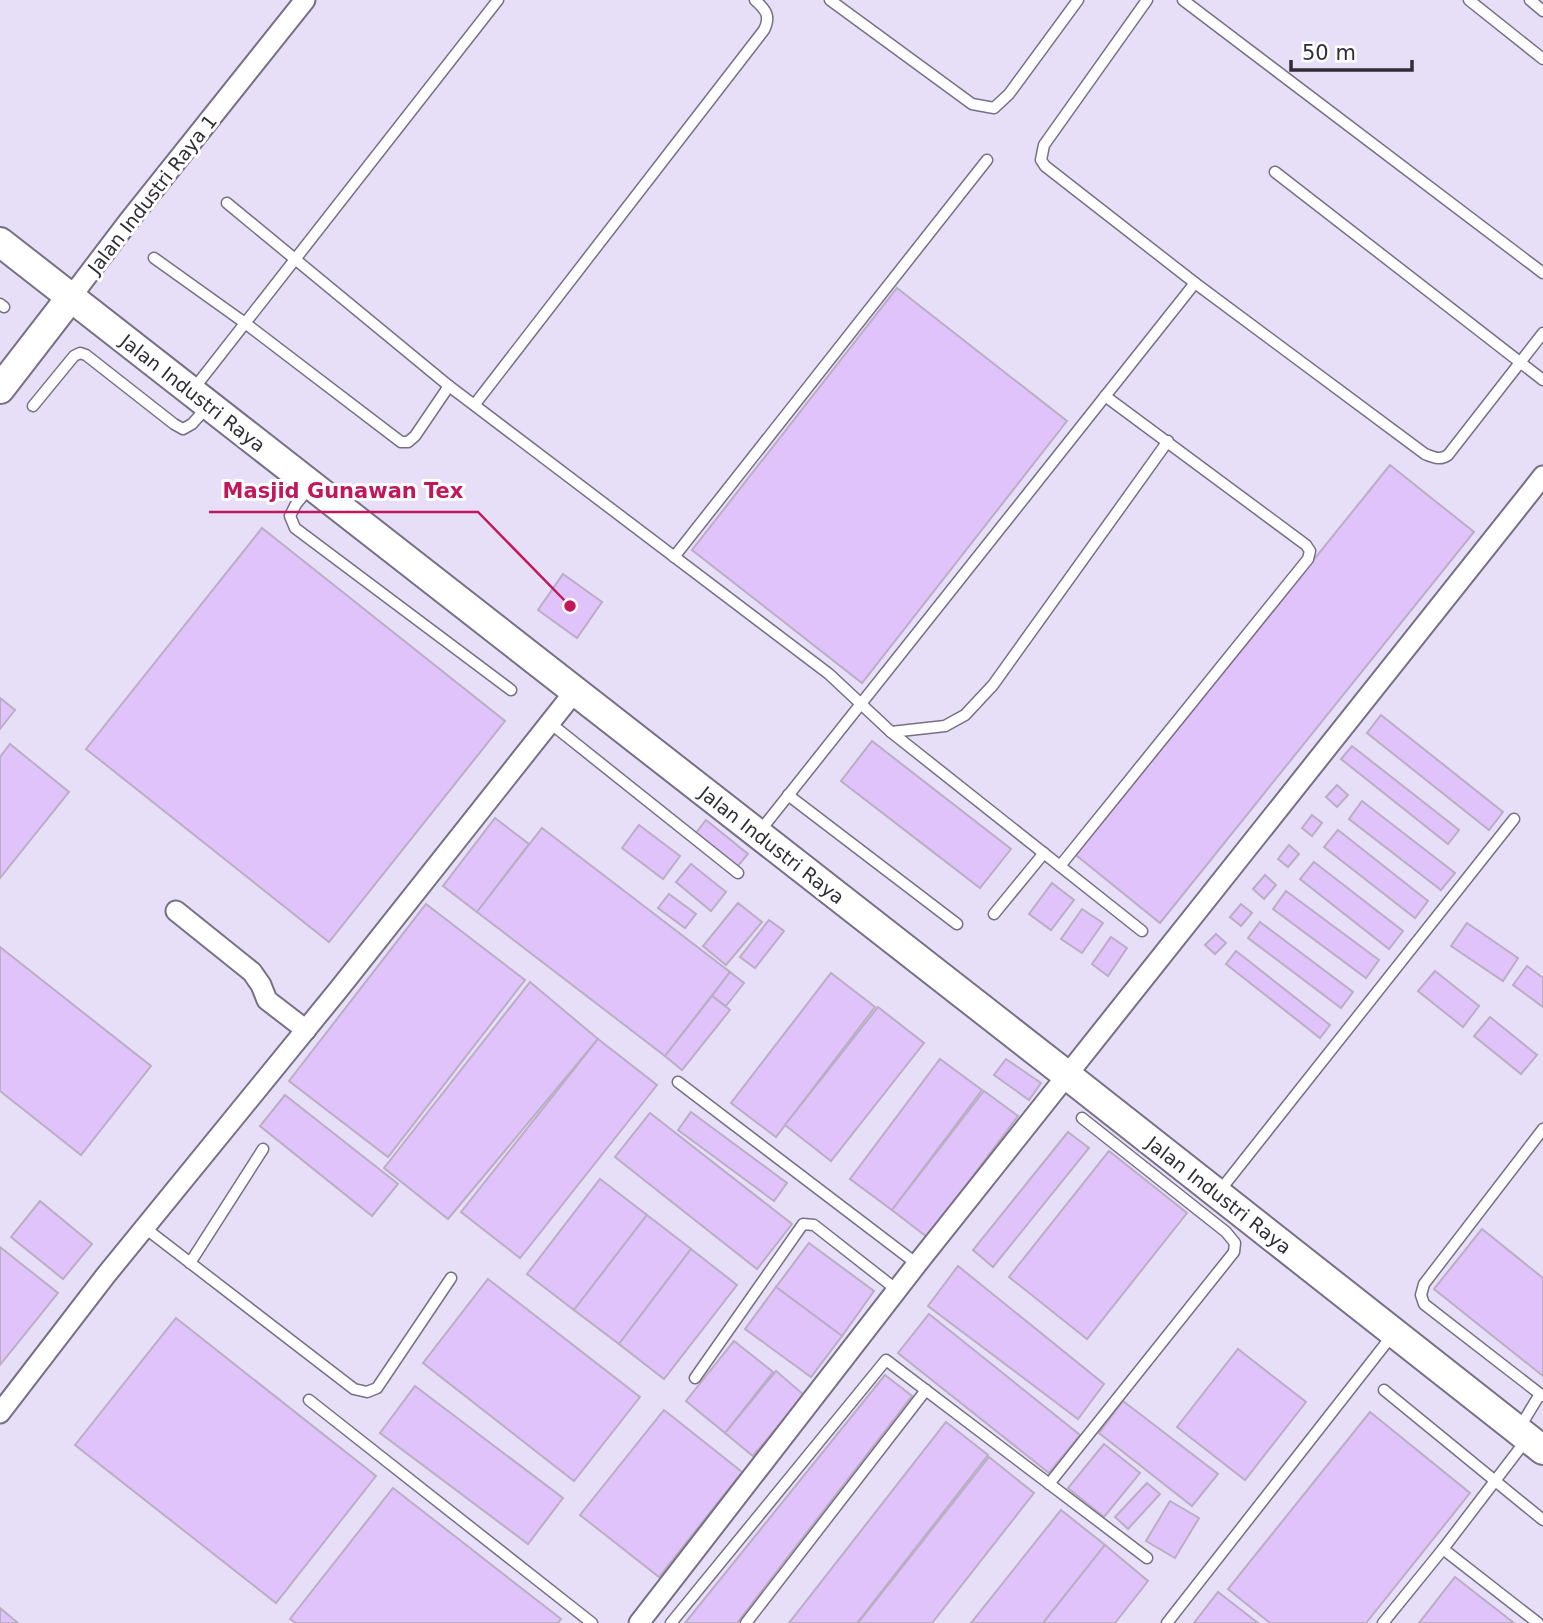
<svg xmlns="http://www.w3.org/2000/svg" width="1543" height="1623" viewBox="0 0 1543 1623" font-family="'DejaVu Sans',sans-serif">
<rect width="100%" height="100%" fill="#f1eafd"/>
<rect fill="#e7def7" x="0" y="0" width="1543" height="1623"/>
<g fill="#e1c3fb" stroke="#baaec4" stroke-width="2">
<path d="M897,288l170,133 -205,262 -170,-133z"/>
<path d="M1390,465l84,67 -314,391 -84,-68z"/>
<path d="M262,528l243,193 -176,221 -243,-193z"/>
<path d="M563,574l39,28 -25,36 -39,-28z"/>
<path d="M0,698l15,12 -15,19z"/>
<path d="M1381,715l122,97 -14,18 -122,-97z"/>
<path d="M872,741l139,108 -31,39 -139,-107z"/>
<path d="M10,744l59,48 -69,86v-121z"/>
<path d="M1352,746l107,84 -11,14 -107,-85z"/>
<path d="M1337,785l11,10 -11,12 -11,-10z"/>
<path d="M1362,801l93,72 -14,17 -92,-71z"/>
<path d="M1312,815l10,8 -10,13 -10,-8z"/>
<path d="M495,818l34,26 -52,68 -34,-26z"/>
<path d="M706,820l42,34 -11,13 -41,-34z"/>
<path d="M639,825l41,31 -17,23 -41,-31z"/>
<path d="M542,828l188,144 -65,84 -188,-144z"/>
<path d="M1338,830l90,71 -13,17 -91,-71z"/>
<path d="M1289,845l10,9 -11,13 -10,-8z"/>
<path d="M1314,862l89,69 -14,18 -89,-70z"/>
<path d="M691,864l35,28 -15,19 -35,-29z"/>
<path d="M1265,875l11,10 -12,14 -11,-10z"/>
<path d="M1052,883l22,17 -23,30 -22,-16z"/>
<path d="M1286,891l93,69 -13,18 -93,-69z"/>
<path d="M669,894l27,20 -11,14 -27,-20z"/>
<path d="M738,903l24,19 -36,43 -23,-19z"/>
<path d="M426,904l99,76 -137,177 -99,-76z"/>
<path d="M1241,904l11,9 -11,13 -11,-9z"/>
<path d="M1082,909l21,14 -21,30 -21,-14z"/>
<path d="M769,920l15,11 -29,37 -15,-11z"/>
<path d="M1260,922l93,70 -12,16 -93,-70z"/>
<path d="M1467,923l51,35 -15,23 -52,-35z"/>
<path d="M1216,934l10,9 -11,11 -10,-9z"/>
<path d="M1111,937l16,11 -19,28 -16,-12z"/>
<path d="M0,947l151,119 -70,89 -81,-64z"/>
<path d="M1236,951l94,74 -10,13 -94,-74z"/>
<path d="M1527,966l16,12v29l-30,-22z"/>
<path d="M1435,971l44,35 -16,21 -45,-36z"/>
<path d="M730,972l14,11 -18,23 -14,-10z"/>
<path d="M831,973l44,34 -99,130 -45,-34z"/>
<path d="M530,982l68,57 -150,180 -64,-51z"/>
<path d="M712,996l18,14 -48,60 -17,-14z"/>
<path d="M878,1007l46,36 -93,118 -46,-36z"/>
<path d="M1490,1017l47,38 -16,19 -47,-38z"/>
<path d="M598,1039l59,46 -137,173 -59,-46z"/>
<path d="M940,1059l42,31 -90,120 -42,-31z"/>
<path d="M1006,1059l35,24 -12,17 -35,-25z"/>
<path d="M984,1091l34,25 -91,121 -35,-27z"/>
<path d="M285,1095l113,89 -26,32 -112,-90z"/>
<path d="M691,1112l96,71 -13,18 -96,-71z"/>
<path d="M650,1113l142,111 -35,45 -142,-112z"/>
<path d="M1068,1132l21,16 -96,119 -20,-17z"/>
<path d="M1109,1151l78,62 -100,126 -78,-62z"/>
<path d="M600,1179l47,36 -73,95 -47,-36z"/>
<path d="M40,1201l52,43 -29,35 -52,-42z"/>
<path d="M647,1215l44,34 -72,95 -45,-34z"/>
<path d="M1482,1229l61,49v98l-109,-87z"/>
<path d="M809,1243l65,48 -32,45 -66,-49z"/>
<path d="M0,1247l58,46 -58,72z"/>
<path d="M691,1249l46,36 -73,94 -45,-35z"/>
<path d="M958,1266l146,118 -26,35 -150,-113z"/>
<path d="M488,1279l152,118 -66,84 -151,-118z"/>
<path d="M776,1287l66,49 -31,41 -66,-48z"/>
<path d="M929,1314l151,121 -31,38 -151,-120z"/>
<path d="M176,1318l200,158 -100,127 -201,-158z"/>
<path d="M734,1341l39,31 -48,61 -39,-32z"/>
<path d="M1238,1349l68,53 -61,78 -68,-53z"/>
<path d="M776,1371l28,24 -51,61 -28,-23z"/>
<path d="M885,1375l27,21 -175,227h-52z"/>
<path d="M415,1386l148,112 -35,46 -148,-111z"/>
<path d="M1123,1401l95,73 -26,32 -93,-73z"/>
<path d="M664,1410l78,62 -83,105 -79,-62z"/>
<path d="M1370,1412l100,81 -104,130h-96l-42,-34z"/>
<path d="M946,1422l42,33 -131,168h-68z"/>
<path d="M1104,1444l36,29 -36,44 -36,-29z"/>
<path d="M989,1457l45,36 -102,130h-74z"/>
<path d="M1147,1483l13,11 -32,35 -13,-12z"/>
<path d="M393,1488l168,131 -3,4h-262l-6,-4z"/>
<path d="M1170,1501l29,17 -24,40 -29,-17z"/>
<path d="M1061,1510l44,35 -62,78h-72z"/>
<path d="M1105,1545l43,36 -33,42h-72z"/>
<path d="M1455,1577l59,46h-95z"/>
<path d="M1218,1592l40,31h-64z"/>
<path d="M0,1608l18,15h-18z"/>
</g>
<g fill="none" stroke-linecap="round" stroke-linejoin="round">
<g stroke="#777085" stroke-width="13">
<g id="lane">
<path d="M830,0l142,104 22,4 15,-14 69,-94"/>
<path d="M1147,0l-103,145 -3,15 4,6 150,117 230,171c8,3 15,7 23,1l95,-122"/>
<path d="M1183,0l360,273"/>
<path d="M1469,0l74,59"/>
<path d="M1530,0l13,11"/>
<path d="M1275,172l268,208"/>
<path d="M227,203l222,183 380,288 62,58 251,199"/>
<path d="M154,258l91,65 156,119h7l7,-6 34,-50"/>
<path d="M0,304l4,3"/>
<path d="M192,391l306,-391"/>
<path d="M475,404l289,-374c7,-14 2,-20 -9,-30"/>
<path d="M33,406l41,-50 6,-3 6,2 88,69 9,5 9,-5 16,-18"/>
<path d="M310,487l-14,17 -6,12 5,12 216,162"/>
<path d="M674,557l313,-397"/>
<path d="M550,723l188,150"/>
<path d="M891,732l54,-6 20,-11 28,-30 175,-244"/>
<path d="M788,795l169,129"/>
<path d="M760,831l435,-548"/>
<path d="M1060,866l248,-307 2,-8 -4,-6 -201,-149"/>
<path d="M994,914l50,-61"/>
<path d="M678,1082l239,182"/>
<path d="M1218,1193l296,-374"/>
<path d="M145,1228l209,161 13,3 10,-4 74,-110"/>
<path d="M190,1263l73,-114"/>
<path d="M695,1378l108,-154 11,1 83,65"/>
<path d="M1384,1390l159,130"/>
<path d="M1540,1394l-116,-90 -3,-9 3,-11 119,-155"/>
<path d="M309,1400l283,223"/>
<path d="M1520,1427l20,-33 3,2"/>
<path d="M1049,1484l185,-232 1,-9 -9,-11 -144,-114"/>
<path d="M1443,1549l95,74"/>
<path d="M671,1623l215,-263 261,198"/>
<path d="M746,1623l180,-233"/>
<path d="M1167,1623l227,-290"/>
<path d="M1383,1623l60,-74 84,-110"/>
</g>
</g>
<g stroke="#777085" stroke-width="23">
<g id="street">
<path d="M71,297l57,-75 177,-222"/>
<path d="M176,911l76,61 9,13 6,15 39,30"/>
<path d="M0,1413l106,-138 233,-286 236,-298"/>
<path d="M639,1623l278,-359 626,-788"/>
</g>
</g>
<g stroke="#777085" stroke-width="32">
<g id="secondary">
<path d="M0,242l1068,834 475,374"/>
<path d="M0,389l71,-92"/>
</g>
</g>
<use href="#lane" stroke="#fff" stroke-width="10"/>
<use href="#street" stroke="#fff" stroke-width="19"/>
<use href="#secondary" stroke="#fff" stroke-width="28"/>
</g>
<g text-anchor="middle" stroke-width="6" stroke-linejoin="round" paint-order="stroke">
<g font-size="19" fill="#302d36" stroke="#fff">
<text transform="translate(152 194) rotate(-52)" y="7">Jalan Industri Raya 1</text>
<text transform="translate(193 393) rotate(38)" y="7">Jalan Industri Raya</text>
<text transform="translate(772 845) rotate(38)" y="7">Jalan Industri Raya</text>
<text transform="translate(1219 1195) rotate(38)" y="7">Jalan Industri Raya</text>
</g>
</g>
<path fill="none" stroke="#c2185b" stroke-width="2.5" d="M570 606L478 512H209"/>
<circle fill="#c2185b" stroke="#fff" stroke-width="2.5" cx="570" cy="606" r="7"/>
<g font-size="21" text-anchor="middle" font-weight="bold" fill="#c2185b" stroke="#fff" stroke-width="6" stroke-linejoin="round" paint-order="stroke">
<text x="343" y="498">Masjid Gunawan Tex</text>
</g>
<path d="M1291 60v10h121v-10" fill="none" stroke="#302d36" stroke-width="3.5"/>
<text x="1302" y="60" font-size="21" fill="#302d36" stroke="#ffffff" stroke-width="5" paint-order="stroke">50 m</text>
</svg>
